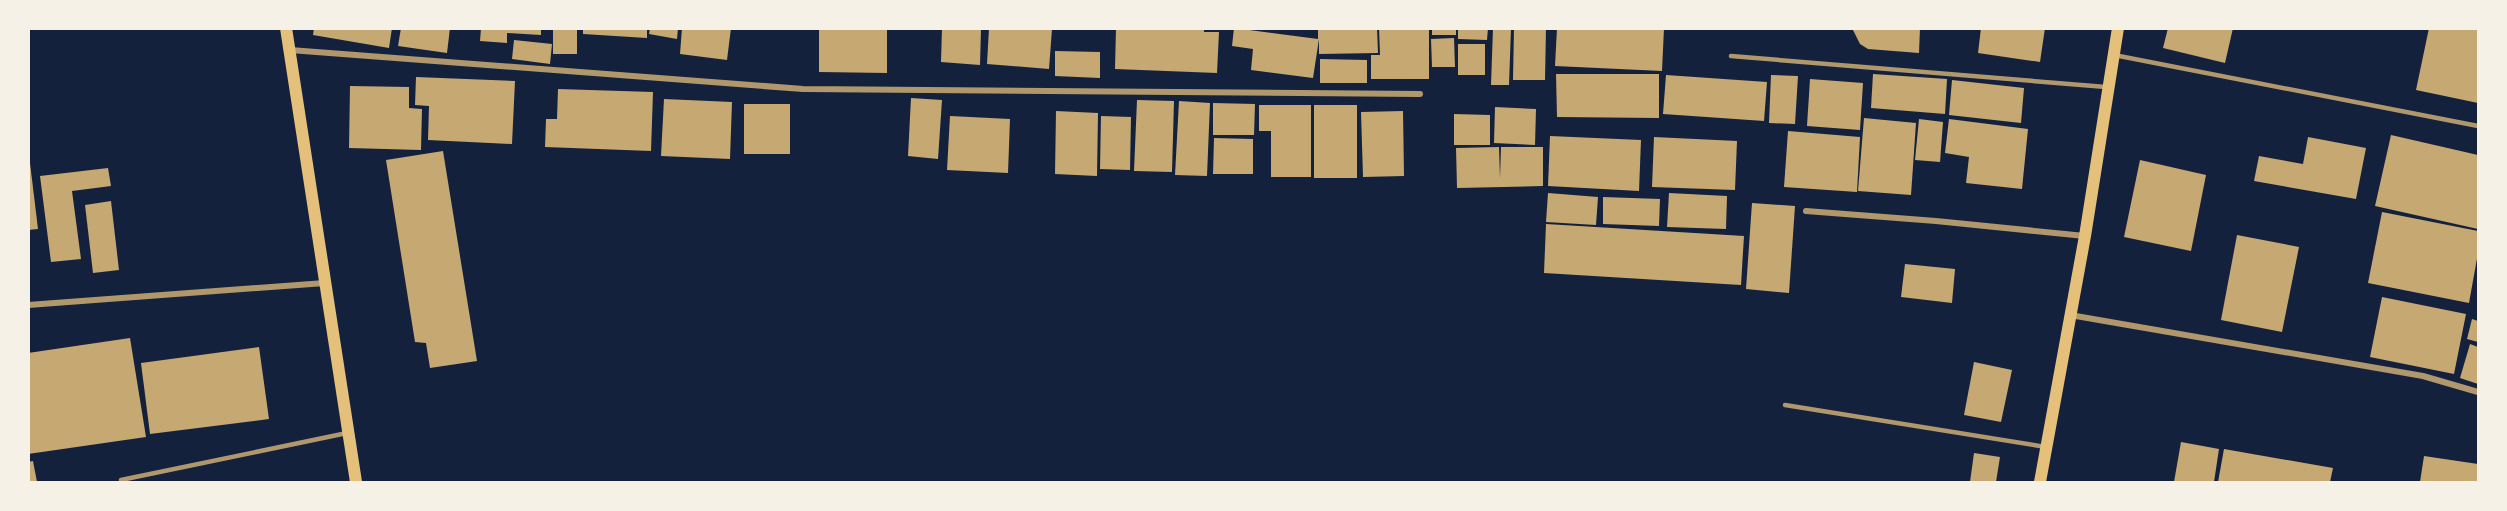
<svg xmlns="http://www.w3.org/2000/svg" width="2507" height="511" viewBox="0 0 2507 511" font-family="Quicksand,sans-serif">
<rect width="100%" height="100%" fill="#14213d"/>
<g fill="#c6a872">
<path d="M314,28h78l-3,20 -76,-13z"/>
<path d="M401,28h49l-3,25 -49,-7z"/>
<path d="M481,28h60v7l-34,-2v10l-27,-2z"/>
<rect x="553" y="28" width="24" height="26"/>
<path d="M583,28h64v10l-64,-4z"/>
<path d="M650,28h28l-1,11 -28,-5z"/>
<path d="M682,28h49l-4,32 -47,-6z"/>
<path d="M819,28h68v45l-68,-1z"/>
<path d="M942,28h39l-1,37 -39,-3z"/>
<path d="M989,28l63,1 -3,40 -62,-5z"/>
<path d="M1116,28h88v4h15l-2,41 -102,-4z"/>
<path d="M1234,28l84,11v-11h59l1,25 -59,1v-15l-6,39 -62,-8 2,-21 -21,-3z"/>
<path d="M1379,28h50v51h-58v-24h9z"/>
<rect x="1432" y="28" width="24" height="7"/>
<path d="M1458,28h30l-1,12 -29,-1z"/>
<path d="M1493,28h18l-2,57h-18z"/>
<path d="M1514,28h32l-1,52h-32z"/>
<path d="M1557,28h107l-2,43 -107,-5z"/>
<path d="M1852,28h68l-1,25 -51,-4 -8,-5z"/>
<path d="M1981,28h64l-5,34 -62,-9z"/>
<path d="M2168,28h65l-8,35 -62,-15z"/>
<path d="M2429,28h49v75l-62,-13z"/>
<path d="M1454,38l1,29h-23l-1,-28z"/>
<path d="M514,40l38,4 -2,20 -38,-5z"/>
<rect x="1458" y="44" width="27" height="31"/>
<path d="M1055,51l45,1v26l-45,-2z"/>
<path d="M1320,59l47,1v23h-47z"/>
<path d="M1556,74h103v44l-102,-1z"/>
<path d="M1873,74l74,5 -2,35 -74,-6z"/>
<path d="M1666,75l101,7 -3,39 -101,-7z"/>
<path d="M1771,75l27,1 -3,48 -26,-1z"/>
<path d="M416,77l99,4 -3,63 -84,-4 1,-34 -14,-1z"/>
<path d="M1810,79l53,4 -3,47 -53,-4z"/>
<path d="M1952,80l72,8 -3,35 -72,-8z"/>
<path d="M350,86l59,1v21l13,1 -1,41 -72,-2z"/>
<path d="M558,89l95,3 -2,59 -106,-4 1,-28h11z"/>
<path d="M911,98l31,2 -4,59 -30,-3z"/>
<path d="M664,99l68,3 -2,57 -69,-3z"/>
<path d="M1137,100l37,1 -2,71 -38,-1z"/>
<path d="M1179,101l31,2 -3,73 -32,-1z"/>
<path d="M1213,103l42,1 -1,31h-41z"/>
<rect x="744" y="104" width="46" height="50"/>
<path d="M1259,105h52v72h-40v-46h-12z"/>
<rect x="1314" y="105" width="43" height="73"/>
<path d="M1495,107l41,2 -1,36 -41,-2z"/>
<path d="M1056,111l42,2 -1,63 -42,-2z"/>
<path d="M1403,111l1,65 -41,1 -2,-65z"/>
<path d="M1454,114l36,1v30h-36z"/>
<path d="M950,116l60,3 -2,54 -61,-3z"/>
<path d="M1101,116l30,1 -1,53 -30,-1z"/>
<path d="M1864,118l52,5 -5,72 -53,-4z"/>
<path d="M1919,119l24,3 -3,40 -25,-2z"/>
<path d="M1949,119l79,10 -6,60 -56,-6 3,-26 -24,-4z"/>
<path d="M1788,131l72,6 -3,55 -73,-5z"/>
<path d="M2391,135l87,20v74l-103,-23z"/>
<path d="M1550,136l91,4 -2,51 -91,-5z"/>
<path d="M1654,137l83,4 -2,49 -83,-3z"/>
<path d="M2308,137l58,11 -10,51 -102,-18 5,-25 44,8z"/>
<path d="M1214,138l39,1v35h-40z"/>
<path d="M1499,147l1,31 1,-31h42v39l-86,2 -1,-40z"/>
<path d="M443,151l34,210 -47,7 -4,-25 -11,-1 -29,-182z"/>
<path d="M2140,160l66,15 -15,76 -67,-14z"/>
<path d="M30,163l8,66 -10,1v-66z"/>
<path d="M108,168l3,18 -39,5 9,68 -30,3 -11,-86z"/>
<path d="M1548,193l50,4 -2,28 -50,-3z"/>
<path d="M1669,193l58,3 -1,33 -59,-2z"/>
<path d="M1603,197l57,2 -1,27 -56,-2z"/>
<path d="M111,201l8,69 -26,3 -8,-68z"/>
<path d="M1752,203l43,3 -6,87 -43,-4z"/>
<path d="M2382,212l96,19v22l-9,50 -101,-20z"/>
<path d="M1546,224l198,12 -3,49 -197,-12z"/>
<path d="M2237,235l62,12 -17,85 -61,-12z"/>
<path d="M1905,264l50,5 -3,34 -51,-6z"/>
<path d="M2382,297l84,17 -12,60 -84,-17z"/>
<path d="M2472,319l6,2v21l-11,-3z"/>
<path d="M130,338l16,99 -118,17v-101z"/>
<path d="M2470,344l8,3v37l-18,-6z"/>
<path d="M259,347l10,72 -119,15 -9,-71z"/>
<path d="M1974,362l38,8 -11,52 -37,-7z"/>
<path d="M2181,442l38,7 -5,33h-40z"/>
<path d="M2224,449l109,19 -3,14h-112z"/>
<path d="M1974,453l26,4 -4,25h-26z"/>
<path d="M2424,456l54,8v18h-58z"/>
<path d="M33,461l4,21h-9v-20z"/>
</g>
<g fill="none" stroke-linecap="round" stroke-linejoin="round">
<g stroke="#b1986c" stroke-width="4.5">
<path d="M2114,55l364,71"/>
<path d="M1731,56l375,31"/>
<path d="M1785,405l261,42"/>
<path d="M121,480l226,-47"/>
</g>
<g stroke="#b1986c" stroke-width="6">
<path d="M290,50l513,39 617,5"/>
<path d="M1806,211l130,10 149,15"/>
<path d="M28,305l297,-22"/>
<path d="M2070,315l353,61 55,16"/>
</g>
<g stroke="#e5c07b" stroke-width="12">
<path d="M286,28l70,454"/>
<path d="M2040,482l45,-246 33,-208"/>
</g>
</g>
<rect width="2507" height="511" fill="none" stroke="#f6f1e7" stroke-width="60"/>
</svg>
